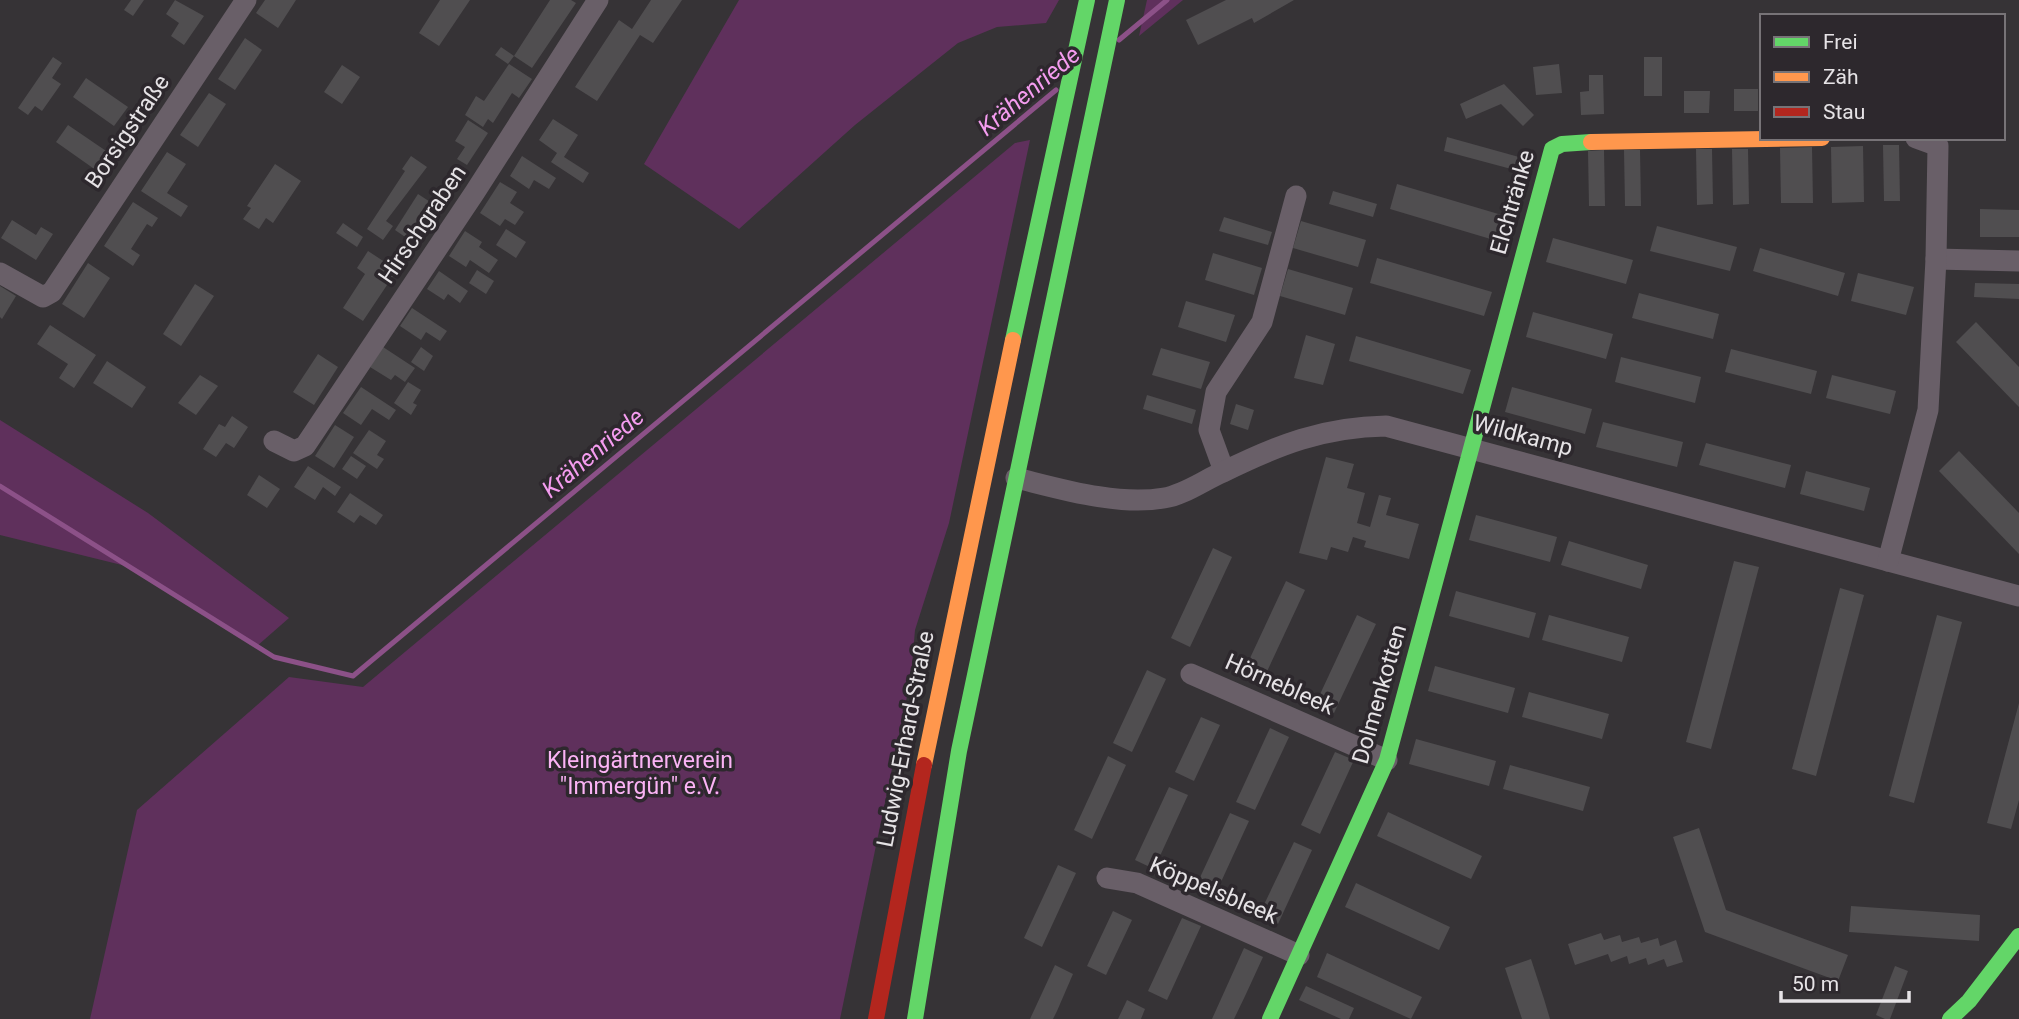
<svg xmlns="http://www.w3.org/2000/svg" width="2019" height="1019" viewBox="0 0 2019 1019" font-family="Roboto,sans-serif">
<rect width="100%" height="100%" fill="#363336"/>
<g fill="#5f305c">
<path d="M739,0h320l-13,23 -49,4 -39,16 -103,82 -116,104 -95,-65z"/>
<path d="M1147,0h36l-44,36z"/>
<path d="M1030,140l-81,383 -34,107 -4,47 -71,342h-750l47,-209 152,-133 74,10 652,-544z"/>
<path d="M0,420l148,93 141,105 -32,28 -123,-78 -134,-33z"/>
</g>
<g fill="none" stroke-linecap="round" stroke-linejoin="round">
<g stroke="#8c5188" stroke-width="5">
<path d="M1119,40l48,-40"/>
<path d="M0,486l274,171 79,19 703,-586"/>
</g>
</g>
<g fill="#504e50">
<path d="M131,0h13l-11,16 -9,-6z"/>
<path d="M175,0l29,16 -20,29 -13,-9 8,-13 -13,-9z"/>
<path d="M265,0h31l-18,28 -22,-15z"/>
<path d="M440,0h30l-31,46 -20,-13z"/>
<path d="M550,0h21l5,3 -44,65 -18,-12 -6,8 -13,-9 6,-8 13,9z"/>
<path d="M651,0h31l-29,43 -13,-8 -43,66 -22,-14 44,-67 13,9z"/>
<path d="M1226,0h68l-40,23 -2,-5 -54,27 -12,-25z"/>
<path d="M245,38l17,12 -27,40 -17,-11z"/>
<path d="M53,57l9,6 -10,15 9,6 -19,27 -7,-5 -7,9 -10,-7z"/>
<rect x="1644" y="57" width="18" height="39"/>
<path d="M509,64l23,15 -13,19 -7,-5 -19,30 -5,-4 -5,8 -18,-12 11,-19 8,5z"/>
<path d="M1559,64l3,29 -26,2 -3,-28z"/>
<path d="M342,65l18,12 -18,27 -18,-12z"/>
<path d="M1589,75h14l1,39 -23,1 -1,-23 9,-1z"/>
<path d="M86,78l42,29 -14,19 -41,-29z"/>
<path d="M1504,84l30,31 -11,11 -22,-22 -35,15 -6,-15z"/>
<rect x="1734" y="89" width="24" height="22"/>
<path d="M1684,91h26l-1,22h-25z"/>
<path d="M209,93l17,11 -28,43 -18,-12z"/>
<path d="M553,119l25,16 -14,22 25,16 -6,10 -32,-21 6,-9 -18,-13z"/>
<path d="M468,120l20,13 -21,32 -10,-6 8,-12 -10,-6z"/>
<path d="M68,125l44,30 -12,18 -44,-31z"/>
<path d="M1447,137l72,20 -4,13 -71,-19z"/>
<path d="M1883,145h16l1,56h-16z"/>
<path d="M1863,146l1,56 -32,1 -1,-56z"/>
<path d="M1812,147l1,56h-32l-1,-55z"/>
<path d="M1696,149h16l1,55 -16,1z"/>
<path d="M1732,149h16l1,55 -16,1z"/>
<path d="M1604,150l1,56h-16l-1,-55z"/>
<path d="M1624,150h16l1,56h-16z"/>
<path d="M167,152l19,12 -19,29 21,13 -7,11 -40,-26z"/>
<path d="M411,156l16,11 -41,54 7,5 -10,14 -16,-11 38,-58 -3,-2z"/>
<path d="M522,156l34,22 -7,11 -15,-9 -5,9 -19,-13z"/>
<path d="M275,164l26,17 -28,42 -7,-5 -7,11 -16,-10 8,-11 -4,-2z"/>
<path d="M500,182l17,10 -7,11 14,9 -9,13 -10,-6 -5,7 -20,-13z"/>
<path d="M1397,184l115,34 -8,25 -114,-34z"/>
<path d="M1333,191l44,13 -4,13 -44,-13z"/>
<path d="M418,194l20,13 -24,36 -19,-13z"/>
<path d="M133,202l25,16 -6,9 -5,-3 -16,25 9,6 -7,11 -29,-20z"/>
<path d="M1980,209l39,1v27h-39z"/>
<path d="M1224,217l48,15 -4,13 -49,-14z"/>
<path d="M12,220l24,15 5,-8 12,7 -17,26 -35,-22z"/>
<path d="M1301,221l65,19 -8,27 -65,-19z"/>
<path d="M343,223l20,14 -6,10 -21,-14z"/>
<path d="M1657,226l80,21 -7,24 -80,-20z"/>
<path d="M506,229l20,13 -10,16 -20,-13z"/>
<path d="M465,231l17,11 -3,5 19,13 -9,13 -19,-13 -4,7 -17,-11z"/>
<path d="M1553,238l80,22 -7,24 -80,-22z"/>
<path d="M1760,248l85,25 -7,23 -85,-25z"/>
<path d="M368,251l29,19 -34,51 -20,-13 22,-34 -8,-6z"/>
<path d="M1213,253l49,15 -8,27 -49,-15z"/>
<path d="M1377,258l115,34 -8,24 -114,-33z"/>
<path d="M88,263l22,15 -26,40 -22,-14z"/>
<path d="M1288,269l65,19 -8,27 -65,-19z"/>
<path d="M477,270l17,11 -8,13 -17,-11z"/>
<path d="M439,271l29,20 -8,12 -12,-9 -4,6 -17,-11z"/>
<path d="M1858,273l56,14 -8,28 -55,-14z"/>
<path d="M1975,283l44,1v15l-45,-2z"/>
<path d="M195,284l19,12 -33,50 -18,-12z"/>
<path d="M0,286l16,10 -14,23 -2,-2z"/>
<path d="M1639,293l80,21 -6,25 -81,-21z"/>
<path d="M1186,301l49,14 -9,27 -48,-15z"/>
<path d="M412,308l35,23 -7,10 -14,-9 -5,8 -21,-14z"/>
<path d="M1533,312l80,22 -7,25 -80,-22z"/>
<path d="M1976,322l43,45v40l-63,-65z"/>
<path d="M50,325l46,30 -22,33 -15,-10 9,-14 -31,-20z"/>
<path d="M1306,335l29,9 -12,41 -29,-7z"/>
<path d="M1356,336l115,34 -8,24 -114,-33z"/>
<path d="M383,347l32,21 -10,14 -10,-7 -4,5 -21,-13z"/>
<path d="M421,347l12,9 -9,15 -13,-9z"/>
<path d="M1161,348l49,14 -9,27 -49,-14z"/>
<path d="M1731,349l86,22 -6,23 -86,-22z"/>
<path d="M318,354l20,13 -24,38 -21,-13z"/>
<path d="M1621,357l80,20 -6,26 -80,-21z"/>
<path d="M107,361l39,26 -14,21 -39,-25z"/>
<path d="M200,375l18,11 -22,29 -18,-12z"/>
<path d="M1832,375l64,16 -6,23 -64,-16z"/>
<path d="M408,382l13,8 -8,13 4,2 -6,10 -17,-12z"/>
<path d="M361,387l35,23 -7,10 -17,-11 -11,16 -18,-12z"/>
<path d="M1512,387l80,22 -7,25 -80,-22z"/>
<path d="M1147,395l49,15 -4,14 -49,-15z"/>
<path d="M1236,404l18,6 -6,20 -18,-6z"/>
<path d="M232,416l16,11 -14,21 -8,-5 -10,14 -13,-8 16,-25 6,3z"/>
<path d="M1603,422l80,20 -6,25 -81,-20z"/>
<path d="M335,425l19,12 -20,31 -19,-12z"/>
<path d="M369,430l17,11 -9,14 7,4 -7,10 -24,-16z"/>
<path d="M1706,443l85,22 -6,23 -86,-23z"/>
<path d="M1959,451l60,62v41l-80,-83z"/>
<path d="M351,456l15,10 -9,13 -15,-10z"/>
<path d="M1326,457l28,7 -7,24 18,5 -8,30 13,4 9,-32 12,3 -5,17 33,9 -10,35 -45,-12 2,-6 -13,-4 -5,15 -17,-5 -4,13 -28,-7z"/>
<path d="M308,466l33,21 -6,9 -12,-9 -8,13 -21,-13z"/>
<path d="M1806,471l64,17 -6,23 -64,-17z"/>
<path d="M259,475l21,14 -13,19 -20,-13z"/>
<path d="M350,493l33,22 -7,10 -16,-10 -6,8 -17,-11z"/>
<path d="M1476,515l81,22 -7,25 -81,-22z"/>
<path d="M1569,541l79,24 -7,24 -80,-24z"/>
<path d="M1213,548l19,9 -42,90 -19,-9z"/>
<path d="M1734,561l25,6 -48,182 -25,-7z"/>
<path d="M1286,581l19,9 -42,90 -19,-9z"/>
<path d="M1840,588l24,7 -48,181 -24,-7z"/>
<path d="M1456,591l80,22 -7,25 -80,-22z"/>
<path d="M1357,615l19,9 -42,89 -19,-8z"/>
<path d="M1549,615l80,22 -7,25 -80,-22z"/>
<path d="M1937,615l25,7 -48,181 -25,-7z"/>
<path d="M1435,666l80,22 -7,25 -80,-22z"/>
<path d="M1147,670l19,9 -34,73 -19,-9z"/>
<path d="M1529,692l80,22 -7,25 -80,-22z"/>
<path d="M2019,703v97l-8,29 -24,-6z"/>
<path d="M1201,717l19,8 -26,56 -19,-9z"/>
<path d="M1270,728l19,9 -34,73 -19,-8z"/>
<path d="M1416,739l80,22 -7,25 -80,-22z"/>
<path d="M1335,752l19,8 -34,74 -19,-9z"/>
<path d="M1108,756l18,9 -34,74 -18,-9z"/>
<path d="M1510,765l80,22 -7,24 -80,-22z"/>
<path d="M1169,787l19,8 -34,74 -19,-9z"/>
<path d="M1388,812l94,44 -11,23 -94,-43z"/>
<path d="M1230,813l19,8 -34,74 -19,-9z"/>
<path d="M1699,828l27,82 122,45 -10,26 -133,-49 -32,-95z"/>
<path d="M1294,842l18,8 -34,74 -19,-9z"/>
<path d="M1058,865l18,8 -34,74 -18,-9z"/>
<path d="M1356,883l94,44 -11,23 -94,-43z"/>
<path d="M1851,906l129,9 -1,26 -130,-9z"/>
<path d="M1113,911l19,9 -26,55 -19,-9z"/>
<path d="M1182,918l19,8 -34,74 -19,-9z"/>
<path d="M1601,933l3,7 16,-5 2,7 17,-5 2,6 17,-5 2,8 16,-6 7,22 -16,5 -3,-8 -16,6 -2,-7 -17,6 -2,-8 -16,6 -3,-8 -33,11 -7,-21z"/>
<path d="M1244,948l19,9 -17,37 -12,25h-22z"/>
<path d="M1327,953l95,44 -11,22 -94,-42z"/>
<path d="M1531,959l13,40 6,20h-28l-17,-51z"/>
<path d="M1055,965l18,9 -16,37 -4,8h-23z"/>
<path d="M1895,966l13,5 -18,48h-5l-9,-4z"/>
<path d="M1306,986l48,22 -5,11h-8l-42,-19z"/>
<path d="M1127,1000l18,9 -4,10h-23z"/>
</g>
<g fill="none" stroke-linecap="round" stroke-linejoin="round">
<g stroke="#695f68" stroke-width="21">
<path d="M1936,259l83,2"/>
<path d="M0,273l43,24 9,-5 194,-292"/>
<path d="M274,441l20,10 11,-5 170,-254 123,-192"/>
<path d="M1224,471l-15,-41 7,-38 46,-70 34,-126"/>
<path d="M1016,478c45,11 101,28 148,20 20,-3 40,-18 59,-26 55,-27 100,-45 163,-46l633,170"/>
<path d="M1888,561l40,-151 8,-151 2,-113 -22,-8"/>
<path d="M1191,674l196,86"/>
<path d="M1107,878l30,5 162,72"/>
</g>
<g stroke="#63d668" stroke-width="16">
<path d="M1013,340l74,-340"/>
<path d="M915,1019l44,-268 158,-751"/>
<path d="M1270,1019l117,-259 165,-611 10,-5 29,-2"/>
<path d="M1950,1019l19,-18 50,-65"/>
</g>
<g stroke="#ff974d" stroke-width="16">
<path d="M1591,142l231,-4"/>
<path d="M924,765l89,-425"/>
</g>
<path stroke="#b3261e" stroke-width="16" d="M876,1019l48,-254"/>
</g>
<g text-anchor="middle" stroke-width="7" stroke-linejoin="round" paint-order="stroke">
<g font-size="23" fill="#e6e3e6" stroke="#2d282d">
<text transform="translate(127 131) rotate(-56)" y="8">Borsigstraße</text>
<text transform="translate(1512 202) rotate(-74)" y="8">Elchtränke</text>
<text transform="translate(422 224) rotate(-56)" y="8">Hirschgraben</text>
<text transform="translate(1523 435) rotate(15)" y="8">Wildkamp</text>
<text transform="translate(1280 684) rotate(24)" y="8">Hörnebleek</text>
<text transform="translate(1379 694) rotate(-74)" y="8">Dolmenkotten</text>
<text transform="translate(905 739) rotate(-79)" y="8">Ludwig-Erhard-Straße</text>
<text transform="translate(1214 890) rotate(23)" y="8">Köppelsbleek</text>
</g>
<g font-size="23" fill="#fbb3f5" stroke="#2d282d">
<text x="640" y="768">Kleingärtnerverein<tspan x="640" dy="26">"Immergün" e.V.</tspan></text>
</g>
<g font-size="24" font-style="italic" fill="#f49cef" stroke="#2d282d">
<text transform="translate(1029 91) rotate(-40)" y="8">Krähenriede</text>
<text transform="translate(593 453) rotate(-40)" y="8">Krähenriede</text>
</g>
</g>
<rect x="1760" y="14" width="245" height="126" fill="#2d282d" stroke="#777377" stroke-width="2"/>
<rect x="1774" y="37" width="35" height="10" fill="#63d668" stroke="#777377" stroke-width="2"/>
<text x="1823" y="49" font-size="21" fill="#e6e3e6">Frei</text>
<rect x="1774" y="72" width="35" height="10" fill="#ff974d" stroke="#777377" stroke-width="2"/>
<text x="1823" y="84" font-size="21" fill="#e6e3e6">Zäh</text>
<rect x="1774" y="107" width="35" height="10" fill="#b3261e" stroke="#777377" stroke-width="2"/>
<text x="1823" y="119" font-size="21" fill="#e6e3e6">Stau</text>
<path d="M1781 991v10h128v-10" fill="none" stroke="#e6e3e6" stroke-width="3.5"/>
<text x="1792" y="991" font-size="21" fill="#e6e3e6" stroke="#2d282d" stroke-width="5" paint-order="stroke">50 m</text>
</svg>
